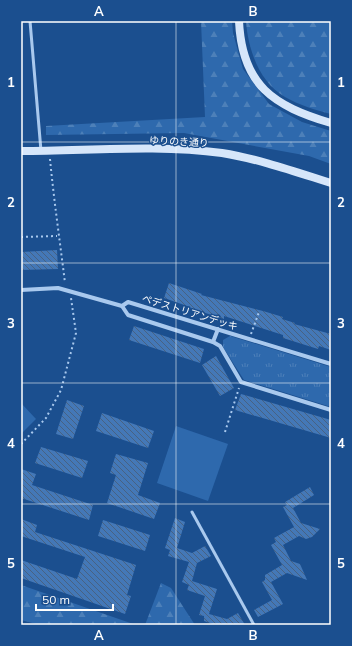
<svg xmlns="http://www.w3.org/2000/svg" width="352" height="646" viewBox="0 0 352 646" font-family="Mulish,'Noto Sans JP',sans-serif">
<defs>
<pattern id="grass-tufts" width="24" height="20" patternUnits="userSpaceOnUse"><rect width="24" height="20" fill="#2e69ad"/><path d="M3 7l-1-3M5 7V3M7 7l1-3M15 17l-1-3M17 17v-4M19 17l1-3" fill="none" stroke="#4d80b9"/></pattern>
<pattern id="forest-firs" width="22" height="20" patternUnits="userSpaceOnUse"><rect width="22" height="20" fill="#2e69ad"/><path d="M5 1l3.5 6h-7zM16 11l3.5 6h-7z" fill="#4d80b9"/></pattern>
<pattern id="building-back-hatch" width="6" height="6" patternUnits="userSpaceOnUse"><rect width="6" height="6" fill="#4478b7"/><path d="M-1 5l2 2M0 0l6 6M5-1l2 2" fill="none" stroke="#486282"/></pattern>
</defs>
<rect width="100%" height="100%" fill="#1b4f8f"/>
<path fill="url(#grass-tufts)" d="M230,336l101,31v40l-87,-27 -21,-33v-7z"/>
<g fill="url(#forest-firs)">
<path d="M201,21h31l1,12 10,36 26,35 33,18 29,9v33l-22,-8 -125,-23 -138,2v-9l159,-9z"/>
<path d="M246,21h85v93c-16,-4 -32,-9 -46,-17 -26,-15 -37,-48 -39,-76z"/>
<path d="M161,583l10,5 24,37h-50z"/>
<path d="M21,585l115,40h-96l-19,-5z"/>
</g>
<g fill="#2e69ad">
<path d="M21,403l15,16 -15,15z"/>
<path d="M176,426l52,18 -20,57 -51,-18z"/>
</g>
<g fill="url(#building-back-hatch)">
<path d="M57,250l1,19 -37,1v-18z"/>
<path d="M169,283l33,11 -1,1 62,16 20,6 -1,2 13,4 -1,1 37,10v16l-12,-4 -1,3 -35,-11v-3l-25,-8 -34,-11v3l-34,-11v-1l-26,-9z"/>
<path d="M134,326l70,23 -4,14 -71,-23z"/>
<path d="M216,356l18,32 -14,8 -18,-31z"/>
<path d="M241,394l90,26v18l-96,-28z"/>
<path d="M67,400l17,6 -11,33 -17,-5z"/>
<path d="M102,413l52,18 -6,17 -52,-17z"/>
<path d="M41,447l47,14 -6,17 -47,-15z"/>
<path d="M116,454l32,9 -10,32 22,8 -6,16 -47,-16 9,-28 -6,-2z"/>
<path d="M21,469l15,5 -4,11 61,20 -4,15 -68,-22z"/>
<path d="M310,487l4,8 -21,13 8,15 19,6 -8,8 -6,2 -7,-3 -16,9 8,16 9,3 7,16 -20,-7 -16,9 12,22 -25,13 -4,-7 18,-10 -10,-18 3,-2v-5l17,-10 -11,-20 5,-3 -2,-4 20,-11 -11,-20 4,-2 -2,-3z"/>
<path d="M175,518l10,4 -8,26 15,5 13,-7 6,10 -14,7 -5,18 25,8 -8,25 18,5 11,-6 7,12h-29l-12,-4v-5l-5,-1 6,-19 -18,-6 2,-5 -7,-3 7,-20 -21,-6 2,-6 -5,-2z"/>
<path d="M21,519l16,6 -2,7 101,33 -9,30 4,1 -6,18 -104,-36v-18l56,19 8,-22 -64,-21z"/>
<path d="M103,520l47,15 -5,16 -47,-15z"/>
</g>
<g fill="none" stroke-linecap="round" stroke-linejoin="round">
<g stroke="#a9c9ee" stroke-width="2" stroke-dasharray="2 3" stroke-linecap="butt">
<path d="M50,159c4,42 10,83 15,124"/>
<path d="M21,237l36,-1"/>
<path d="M251,334l8,-22"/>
<path d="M225,432l14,-44"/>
<path d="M21,444l25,-26 15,-28 15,-57 -5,-35"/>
</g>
<g stroke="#a9c9ee" stroke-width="3">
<path d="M30,21l11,130"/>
<path d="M192,512l62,113"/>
</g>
<g stroke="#a9c9ee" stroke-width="4">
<path d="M21,290l37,-2 64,18 6,-4 203,62"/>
<path d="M122,306l6,9 85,27 7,4 21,36 90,28"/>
<path d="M213,342l5,-13"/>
</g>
<g stroke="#d6e6fa" stroke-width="8">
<path d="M239,21c3,65 35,85 92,102"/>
<path d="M21,151c67,0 135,-7 201,2 37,6 74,19 109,30"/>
</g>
</g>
<path fill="none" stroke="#fff" stroke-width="1" stroke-opacity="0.55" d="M176,21v604M21,142h310M21,263h310M21,383h310M21,504h310"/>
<g text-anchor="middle" stroke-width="3" stroke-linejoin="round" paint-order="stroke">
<g font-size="10" fill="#fff" stroke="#1b4f8f">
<text transform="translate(179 141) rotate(3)" y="4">ゆりのき通り</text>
<text transform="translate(190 312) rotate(17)" y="4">ペデストリアンデッキ</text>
</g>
</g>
<rect width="352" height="646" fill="none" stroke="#1b4f8f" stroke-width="44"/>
<path d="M36 604v6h77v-6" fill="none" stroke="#ffffff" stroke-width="2"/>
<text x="42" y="604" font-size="12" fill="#ffffff" stroke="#1b4f8f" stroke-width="3" paint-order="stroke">50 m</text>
<rect x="22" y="22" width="308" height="602" fill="none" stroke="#fff" stroke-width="1.5"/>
<g font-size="13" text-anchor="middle" font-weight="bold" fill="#fff">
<text x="99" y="16">A</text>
<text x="253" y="16">B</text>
<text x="11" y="87">1</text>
<text x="341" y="87">1</text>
<text x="11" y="207">2</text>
<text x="341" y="207">2</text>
<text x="11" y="328">3</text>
<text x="341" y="328">3</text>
<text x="11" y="448">4</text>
<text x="341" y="448">4</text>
<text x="11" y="568">5</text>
<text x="341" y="568">5</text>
<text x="99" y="640">A</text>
<text x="253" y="640">B</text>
</g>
</svg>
